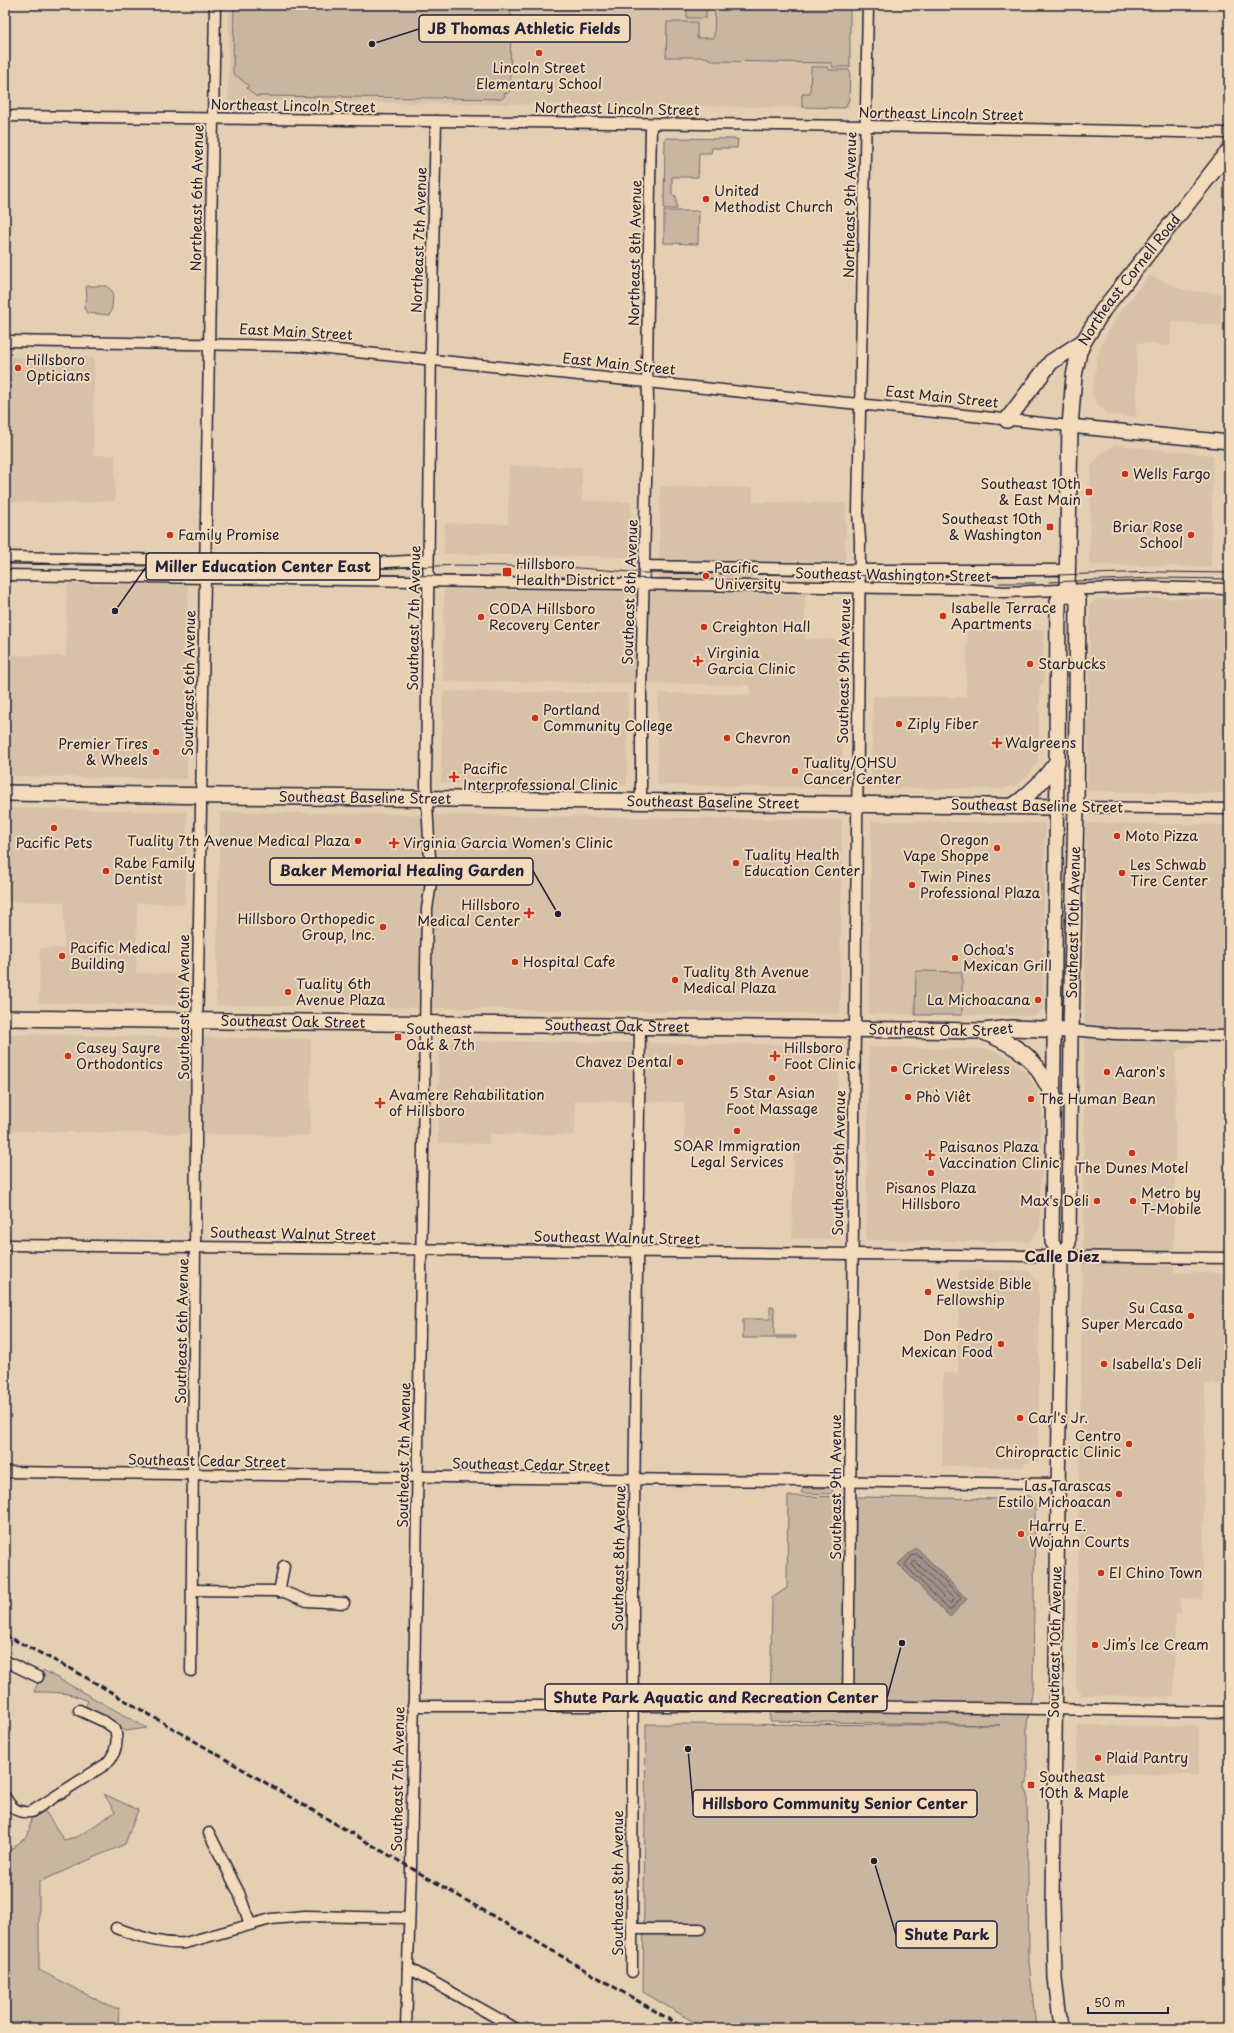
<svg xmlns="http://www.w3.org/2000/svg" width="1234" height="2033" viewBox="0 0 1234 2033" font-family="'Playpen Sans',sans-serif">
<rect width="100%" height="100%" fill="#e5cfb2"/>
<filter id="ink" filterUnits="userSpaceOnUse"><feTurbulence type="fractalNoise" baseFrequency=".025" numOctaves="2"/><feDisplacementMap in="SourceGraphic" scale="8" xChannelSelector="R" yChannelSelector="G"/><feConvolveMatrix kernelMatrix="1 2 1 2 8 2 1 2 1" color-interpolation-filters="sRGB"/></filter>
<g filter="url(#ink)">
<g fill="#d7c2a9">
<path d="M229,5h621v103l-622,-7z"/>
<path d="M1149,275l35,15 37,4v32l-50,-5v25l-34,-3 -1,74 -31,-3v-3l-6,-4 -7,-14 6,-38 4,-12 14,-26z"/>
<path d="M5,357l89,1 -1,97h22v46h-22v2l-88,-1z"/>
<path d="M1115,445l98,10 -2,112 -122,-2 2,-99 11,-13z"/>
<path d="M509,466l73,1v34l49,1 -1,55 -186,-3 1,-31 63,1z"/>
<path d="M660,486l93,2v14l93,1 -1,59 -93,-1v32l53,1v45l39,1 -2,148 -185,-3 1,-92 92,2v-10l-307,-4 1,-92 215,3z"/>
<path d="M67,584l121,1 -1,194 -182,-3v-121l61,1z"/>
<path d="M1150,598l79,1v194l-142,-2 3,-187 7,-5z"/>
<path d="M967,629l76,1 1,52 -4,3 -2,76 -10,15 -12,9 -14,4 -131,-1 2,-92 93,1z"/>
<path d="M443,691l185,2 -1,92 -186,-2z"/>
<path d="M5,808l182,4 -2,92 -48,-1 -1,70 48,1v31l-145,-2 1,-55h24v-46l-59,-1z"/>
<path d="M220,812l622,8 -2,194 -624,-9z"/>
<path d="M871,821l174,2 -2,186 -7,7 -74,-1v-43l-46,-1 -1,44 -46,-1z"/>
<path d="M1086,823l143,2v206l-53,20 -2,221 55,1v111h-24l-2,215 -23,-1v16h-5l-1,83 -92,-2 -6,-10 7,-446z"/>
<path d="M5,1034l306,5 -1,97 -305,-5z"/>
<path d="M439,1041l400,4 -3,194h-44l2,-93 -110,-1v-43l-109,-1v34l-86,-1v10l-51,-1z"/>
<path d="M869,1047l119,2 20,8 20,18 10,16 4,21 -2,116 -10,14 -164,-2z"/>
<path d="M959,1270l69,1 11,12v148h-1v31h-13l-1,5 -82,-1 1,-93h15z"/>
<path d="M1078,1725l121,1 -1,49 -122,-2z"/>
</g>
<g fill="#c8b6a1" stroke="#756c6e">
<path d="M234,5h277l-1,86 -3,3 -2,-1 -1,1 1,2 -3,3 -58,-1v-2l-2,2 -100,-1v-2h-3v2l-84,-1 -8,-8 2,-2 -16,-13z"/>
<rect x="687" y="5" width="19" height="13"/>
<path d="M715,5h135v62h-18v-4l-119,-2 -7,-4h-40l1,-35h30v16h17z"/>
<path d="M811,67h17l1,3h21l-1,29 -4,9 -43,-1v-13h8z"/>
<path d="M665,138l73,1 -1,9h-25l-1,5h-12l-1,24h-26v18l4,1 1,13h-13z"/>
<path d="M664,211h35l-1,33 -34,-1z"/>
<path d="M86,286h21l6,6 -1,16 -3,7 -22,-2 -3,-5 3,-10z"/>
<path d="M916,971l46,1v43h-47z"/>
<path d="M770,1307h4v29h22v2h-53v-19h27z"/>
<path d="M803,1488h30l-1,6 -31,-1z"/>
<path d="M1023,1495c13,0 12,10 12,20l-2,171 -6,38v60h-2v5l2,1 2,172 7,66h-332l-61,-36 3,-268 354,1 -230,-4 2,-123 15,-10 1,-92 216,3v2c9,0 13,-1 19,-6z"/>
<path d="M43,1670l104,58 -21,3 -6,-3 -7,-7 -25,-11 -2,-4 2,-5c-19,-9 -33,-9 -54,-9z"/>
<path d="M104,1794l34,16 -13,34 -86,38v88l74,38h6l-1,20h-113v-174l23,-18 3,-17 14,-8 19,29 15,-4 36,-24z"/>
</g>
<path fill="#a09188" stroke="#6e6569" d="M916,1547l51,52 -17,18 -52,-53z"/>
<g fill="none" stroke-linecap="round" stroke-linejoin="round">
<g stroke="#544e5a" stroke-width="1">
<path d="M914,1554h3l44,44 -10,12h-2l-44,-45z"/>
<path d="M915,1561l38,37 -2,5h-2l-37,-38z"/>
</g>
<g stroke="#22223b" stroke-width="13">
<g id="minor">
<path d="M5,116l861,10 363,7"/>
<path d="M5,341l294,5 771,80"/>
<path d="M5,557l363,6 60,-3"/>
<path d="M644,566l232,4h191"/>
<path d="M5,575l954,14 46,3 140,-5 84,2"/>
<path d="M641,801v-111l7,-291 -1,-32 4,-243"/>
<path d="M1076,807l153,2"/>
<path d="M431,876l-5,-91 5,-443 5,-221"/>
<path d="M1071,1030l44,4 114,2"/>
<path d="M5,1245l1224,13"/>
<path d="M5,1472l1053,12"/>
<path d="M192,1590l84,1 8,1 23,9 37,2"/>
<path d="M279,1592l5,-26"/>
<path d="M5,1661l33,16"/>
<path d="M191,1671l6,-635 18,-1031"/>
<path d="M413,1706h435l381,6"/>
<path d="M848,1706l12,-1166 -2,-28 10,-507"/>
<path d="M5,1797c7,12 12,16 26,15l75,-48c10,-10 13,-21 9,-35l-10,-7 -26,-12"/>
<path d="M209,1833l30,60 11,31"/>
<path d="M116,1928c23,8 44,17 69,15l86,-24 34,-3 104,2"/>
<path d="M632,1929h68"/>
<path d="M408,1968l107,60"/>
<path d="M632,1972l1,-379 7,-568"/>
<path d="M406,2028l5,-160 16,-959 4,-26"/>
</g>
</g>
<g stroke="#22223b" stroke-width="16">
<g id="major">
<path d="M1070,426l159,16"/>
<path d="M1057,762l-5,480 9,15 -8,645 2,76 6,50"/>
<path d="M1061,1257l8,-14 2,-213"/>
</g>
</g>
<g stroke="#22223b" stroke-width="18">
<g id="highway">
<path d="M1007,420l44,-58 33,-21"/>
<path id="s1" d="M5,793l1053,14"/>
<path id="s2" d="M1013,806c19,-13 31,-26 44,-44l1,-161 9,-10 3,-165 4,-50 5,-24 5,-11 19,-31 126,-159"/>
<path id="s3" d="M5,1018l978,13 29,-3 59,2 5,-223 2,-207 -11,-9"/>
<path d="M984,1032c40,17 51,26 70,66"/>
</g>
</g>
<use href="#minor" stroke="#f2daba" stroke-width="10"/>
<use href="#major" stroke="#f2daba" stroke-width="13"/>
<use href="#highway" stroke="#f2daba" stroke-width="15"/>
<g stroke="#22223b" stroke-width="1">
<path d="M5,564l363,5 90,-4 108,2 78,6 343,4 171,-5 71,1"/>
<path d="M371,575l316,4"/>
<path d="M1049,582l109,-4 71,1"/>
<path d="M999,583h36"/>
</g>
<path stroke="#22223b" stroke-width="3" stroke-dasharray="6 3" stroke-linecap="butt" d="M5,1635l70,36 609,357"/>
</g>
</g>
<g fill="#c8321e" stroke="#f2daba" stroke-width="1.5">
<circle cx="539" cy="53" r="4"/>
<circle cx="706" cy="199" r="4"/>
<circle cx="18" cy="368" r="4"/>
<circle cx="1125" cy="474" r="4"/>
<rect x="1085" y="488" width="8" height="8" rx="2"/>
<rect x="1046" y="523" width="8" height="8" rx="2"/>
<circle cx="170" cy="535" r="4"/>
<circle cx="1191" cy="535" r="4"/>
<rect x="502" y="567" width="10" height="10" rx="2"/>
<circle cx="706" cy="576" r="4"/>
<circle cx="943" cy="616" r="4"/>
<circle cx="481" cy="617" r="4"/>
<circle cx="704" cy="627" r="4"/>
<path d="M696 655h4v4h4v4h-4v4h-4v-4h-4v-4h4z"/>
<circle cx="1030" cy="664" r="4"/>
<circle cx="535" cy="718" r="4"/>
<circle cx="899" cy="724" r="4"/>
<circle cx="727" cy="738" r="4"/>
<path d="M995 737h4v4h4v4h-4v4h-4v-4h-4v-4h4z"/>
<circle cx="156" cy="752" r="4"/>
<circle cx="795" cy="771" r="4"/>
<path d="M452 771h4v4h4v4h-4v4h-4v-4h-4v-4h4z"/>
<circle cx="54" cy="828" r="4"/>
<circle cx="1117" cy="836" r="4"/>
<circle cx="358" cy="841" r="4"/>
<path d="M392 837h4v4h4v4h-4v4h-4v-4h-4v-4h4z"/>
<circle cx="997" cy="848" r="4"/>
<circle cx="736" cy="863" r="4"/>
<circle cx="106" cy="871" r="4"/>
<circle cx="1122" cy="873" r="4"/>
<circle cx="912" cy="885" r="4"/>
<path d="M527 907h4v4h4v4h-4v4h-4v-4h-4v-4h4z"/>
<circle cx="383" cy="927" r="4"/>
<circle cx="62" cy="956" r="4"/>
<circle cx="955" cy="958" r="4"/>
<circle cx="515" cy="962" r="4"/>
<circle cx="675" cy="980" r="4"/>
<circle cx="288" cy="992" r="4"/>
<circle cx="1038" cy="1000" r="4"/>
<rect x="394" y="1033" width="8" height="8" rx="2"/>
<circle cx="68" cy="1056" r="4"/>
<path d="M773 1050h4v4h4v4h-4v4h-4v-4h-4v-4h4z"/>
<circle cx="680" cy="1062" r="4"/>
<circle cx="894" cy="1069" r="4"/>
<circle cx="1107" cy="1072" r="4"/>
<circle cx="772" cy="1078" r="4"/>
<circle cx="908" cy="1097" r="4"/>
<circle cx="1031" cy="1099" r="4"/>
<path d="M378 1097h4v4h4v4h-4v4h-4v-4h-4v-4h4z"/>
<circle cx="737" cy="1131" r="4"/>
<circle cx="1132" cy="1153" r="4"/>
<path d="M928 1149h4v4h4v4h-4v4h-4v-4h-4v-4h4z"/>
<circle cx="931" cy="1173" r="4"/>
<circle cx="1097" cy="1201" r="4"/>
<circle cx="1133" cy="1201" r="4"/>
<circle cx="928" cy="1292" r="4"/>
<circle cx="1191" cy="1316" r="4"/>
<circle cx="1001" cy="1344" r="4"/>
<circle cx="1104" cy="1364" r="4"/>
<circle cx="1020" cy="1418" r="4"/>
<circle cx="1129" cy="1444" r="4"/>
<circle cx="1119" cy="1494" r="4"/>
<circle cx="1021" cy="1534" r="4"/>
<circle cx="1101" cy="1573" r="4"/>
<circle cx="1095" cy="1645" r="4"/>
<circle cx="1098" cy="1758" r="4"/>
<rect x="1027" y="1781" width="8" height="8" rx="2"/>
</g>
<g text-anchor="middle" stroke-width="4" stroke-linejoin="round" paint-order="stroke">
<g font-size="14" fill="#22223b" stroke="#f2daba" text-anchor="start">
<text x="539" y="73" text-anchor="middle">Lincoln Street<tspan x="539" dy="16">Elementary School</tspan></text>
<text x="714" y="196">United<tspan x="714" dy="16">Methodist Church</tspan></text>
<text x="26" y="365">Hillsboro<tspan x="26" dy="16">Opticians</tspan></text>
<text x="1133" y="479">Wells Fargo</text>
<text x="1081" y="489" text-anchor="end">Southeast 10th<tspan x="1081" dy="16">&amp; East Main</tspan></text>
<text x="1042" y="524" text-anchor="end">Southeast 10th<tspan x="1042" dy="16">&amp; Washington</tspan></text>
<text x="1183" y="532" text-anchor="end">Briar Rose<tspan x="1183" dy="16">School</tspan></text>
<text x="178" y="540">Family Promise</text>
<text x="516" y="569">Hillsboro<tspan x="516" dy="16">Health District</tspan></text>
<text x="714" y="573">Pacific<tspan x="714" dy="16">University</tspan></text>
<text x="951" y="613">Isabelle Terrace<tspan x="951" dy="16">Apartments</tspan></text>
<text x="489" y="614">CODA Hillsboro<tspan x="489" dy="16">Recovery Center</tspan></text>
<text x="712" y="632">Creighton Hall</text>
<text x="707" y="658">Virginia<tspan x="707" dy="16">Garcia Clinic</tspan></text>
<text x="1038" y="669">Starbucks</text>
<text x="543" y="715">Portland<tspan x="543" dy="16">Community College</tspan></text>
<text x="907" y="729">Ziply Fiber</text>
<text x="735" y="743">Chevron</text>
<text x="1005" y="748">Walgreens</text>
<text x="148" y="749" text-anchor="end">Premier Tires<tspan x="148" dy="16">&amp; Wheels</tspan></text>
<text x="803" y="768">Tuality/OHSU<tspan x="803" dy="16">Cancer Center</tspan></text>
<text x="463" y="774">Pacific<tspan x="463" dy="16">Interprofessional Clinic</tspan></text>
<text x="1125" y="841">Moto Pizza</text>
<text x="989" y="845" text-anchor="end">Oregon<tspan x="989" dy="16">Vape Shoppe</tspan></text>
<text x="350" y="846" text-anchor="end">Tuality 7th Avenue Medical Plaza</text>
<text x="54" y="848" text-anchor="middle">Pacific Pets</text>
<text x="403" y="848">Virginia Garcia Women's Clinic</text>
<text x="744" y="860">Tuality Health<tspan x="744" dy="16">Education Center</tspan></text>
<text x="114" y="868">Rabe Family<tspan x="114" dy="16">Dentist</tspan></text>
<text x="1130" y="870">Les Schwab<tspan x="1130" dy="16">Tire Center</tspan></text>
<text x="920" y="882">Twin Pines<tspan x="920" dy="16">Professional Plaza</tspan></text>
<text x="520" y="910" text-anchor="end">Hillsboro<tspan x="520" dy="16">Medical Center</tspan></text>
<text x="375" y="924" text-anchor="end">Hillsboro Orthopedic<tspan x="375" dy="16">Group, Inc.</tspan></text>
<text x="70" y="953">Pacific Medical<tspan x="70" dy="16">Building</tspan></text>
<text x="963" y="955">Ochoa's<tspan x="963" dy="16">Mexican Grill</tspan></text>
<text x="523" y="967">Hospital Cafe</text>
<text x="683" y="977">Tuality 8th Avenue<tspan x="683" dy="16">Medical Plaza</tspan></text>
<text x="296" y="989">Tuality 6th<tspan x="296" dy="16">Avenue Plaza</tspan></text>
<text x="1030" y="1005" text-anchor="end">La Michoacana</text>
<text x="406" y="1034">Southeast<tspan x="406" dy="16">Oak &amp; 7th</tspan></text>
<text x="76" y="1053">Casey Sayre<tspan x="76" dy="16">Orthodontics</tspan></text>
<text x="784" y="1053">Hillsboro<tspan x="784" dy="16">Foot Clinic</tspan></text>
<text x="672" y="1067" text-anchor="end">Chavez Dental</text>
<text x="902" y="1074">Cricket Wireless</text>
<text x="1115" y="1077">Aaron's</text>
<text x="772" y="1098" text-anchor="middle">5 Star Asian<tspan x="772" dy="16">Foot Massage</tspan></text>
<text x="389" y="1100">Avamere Rehabilitation<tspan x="389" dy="16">of Hillsboro</tspan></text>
<text x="916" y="1102">Phò Viêt</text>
<text x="1039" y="1104">The Human Bean</text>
<text x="737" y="1151" text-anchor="middle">SOAR Immigration<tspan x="737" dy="16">Legal Services</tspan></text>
<text x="939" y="1152">Paisanos Plaza<tspan x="939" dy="16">Vaccination Clinic</tspan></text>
<text x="1132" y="1173" text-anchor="middle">The Dunes Motel</text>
<text x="931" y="1193" text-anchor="middle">Pisanos Plaza<tspan x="931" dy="16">Hillsboro</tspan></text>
<text x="1141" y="1198">Metro by<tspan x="1141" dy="16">T-Mobile</tspan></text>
<text x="1089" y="1206" text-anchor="end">Max's Deli</text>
<text x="936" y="1289">Westside Bible<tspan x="936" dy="16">Fellowship</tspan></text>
<text x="1183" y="1313" text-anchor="end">Su Casa<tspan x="1183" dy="16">Super Mercado</tspan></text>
<text x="993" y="1341" text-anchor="end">Don Pedro<tspan x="993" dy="16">Mexican Food</tspan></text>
<text x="1112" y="1369">Isabella's Deli</text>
<text x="1028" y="1423">Carl's Jr.</text>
<text x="1121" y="1441" text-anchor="end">Centro<tspan x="1121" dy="16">Chiropractic Clinic</tspan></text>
<text x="1111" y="1491" text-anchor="end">Las Tarascas<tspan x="1111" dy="16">Estilo Michoacan</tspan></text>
<text x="1029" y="1531">Harry E.<tspan x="1029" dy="16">Wojahn Courts</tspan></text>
<text x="1109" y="1578">El Chino Town</text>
<text x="1103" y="1650">Jim’s Ice Cream</text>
<text x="1106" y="1763">Plaid Pantry</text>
<text x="1039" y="1782">Southeast<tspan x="1039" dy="16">10th &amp; Maple</tspan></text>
</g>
<g font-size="14" fill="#22223b" stroke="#f2daba">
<text transform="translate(293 106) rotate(1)" y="5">Northeast Lincoln Street</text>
<text transform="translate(617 109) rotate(1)" y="5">Northeast Lincoln Street</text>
<text transform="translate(941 114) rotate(1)" y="5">Northeast Lincoln Street</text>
<text transform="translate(197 198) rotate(-89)" y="5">Northeast 6th Avenue</text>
<text transform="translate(850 205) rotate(-89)" y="5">Northeast 9th Avenue</text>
<text transform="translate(419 240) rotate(-88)" y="5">Northeast 7th Avenue</text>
<text transform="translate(635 253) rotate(-89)" y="5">Northeast 8th Avenue</text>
<text dy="5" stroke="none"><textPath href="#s2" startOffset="565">Northeast Cornell Road</textPath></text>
<text transform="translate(296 332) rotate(3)" y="5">East Main Street</text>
<text transform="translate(619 364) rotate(6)" y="5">East Main Street</text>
<text transform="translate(942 397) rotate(6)" y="5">East Main Street</text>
<text transform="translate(893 575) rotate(1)" y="5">Southeast Washington Street</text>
<text transform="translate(630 592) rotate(-88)" y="5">Southeast 8th Avenue</text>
<text transform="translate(414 618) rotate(-89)" y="5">Southeast 7th Avenue</text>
<text transform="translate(844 671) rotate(-89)" y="5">Southeast 9th Avenue</text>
<text transform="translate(189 683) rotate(-89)" y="5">Southeast 6th Avenue</text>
<text dy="5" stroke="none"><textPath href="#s1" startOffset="360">Southeast Baseline Street</textPath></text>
<text dy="5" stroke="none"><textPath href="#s1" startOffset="708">Southeast Baseline Street</textPath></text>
<text transform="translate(1037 806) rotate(1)" y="5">Southeast Baseline Street</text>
<text dy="5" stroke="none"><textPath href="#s3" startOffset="1174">Southeast 10th Avenue</textPath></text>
<text transform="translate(184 1007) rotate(-90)" y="5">Southeast 6th Avenue</text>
<text dy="5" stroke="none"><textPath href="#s3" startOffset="288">Southeast Oak Street</textPath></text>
<text dy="5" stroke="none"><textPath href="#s3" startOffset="612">Southeast Oak Street</textPath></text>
<text dy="5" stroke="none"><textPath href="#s3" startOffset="936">Southeast Oak Street</textPath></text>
<text transform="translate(839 1163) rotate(-89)" y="5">Southeast 9th Avenue</text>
<text transform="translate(293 1234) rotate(1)" y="5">Southeast Walnut Street</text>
<text transform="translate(617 1238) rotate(1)" y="5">Southeast Walnut Street</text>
<text transform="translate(182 1331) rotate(-89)" y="5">Southeast 6th Avenue</text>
<text transform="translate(404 1455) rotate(-89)" y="5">Southeast 7th Avenue</text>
<text transform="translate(207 1461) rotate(1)" y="5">Southeast Cedar Street</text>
<text transform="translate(531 1465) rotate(1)" y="5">Southeast Cedar Street</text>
<text transform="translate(836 1487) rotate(-90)" y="5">Southeast 9th Avenue</text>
<text transform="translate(619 1558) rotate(-89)" y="5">Southeast 8th Avenue</text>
<text transform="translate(1055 1642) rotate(-89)" y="5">Southeast 10th Avenue</text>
<text transform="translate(398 1779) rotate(-89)" y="5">Southeast 7th Avenue</text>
<text transform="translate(618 1883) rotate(-90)" y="5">Southeast 8th Avenue</text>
</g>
<g font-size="15" font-weight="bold" fill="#22223b" stroke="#f2daba">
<text x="1062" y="1262">Calle Diez</text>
</g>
</g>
<path fill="none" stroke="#22223b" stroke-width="1.5" d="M372 44L419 29M115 611L146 567M558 914L533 871M902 1643L887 1698M688 1749L693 1804M874 1861L896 1935"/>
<g fill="#22223b" stroke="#f2daba" stroke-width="1.5">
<circle cx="372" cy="44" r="4"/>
<circle cx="115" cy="611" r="4"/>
<circle cx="558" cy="914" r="4"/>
<circle cx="902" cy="1643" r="4"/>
<circle cx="688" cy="1749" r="4"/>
<circle cx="874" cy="1861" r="4"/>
</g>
<g fill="#f2daba" stroke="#22223b" stroke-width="1.5">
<rect x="419" y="15" width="211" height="27" rx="4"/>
<rect x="146" y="553" width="234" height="27" rx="4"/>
<rect x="270" y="858" width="263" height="27" rx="4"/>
<rect x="545" y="1684" width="342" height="27" rx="4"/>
<rect x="693" y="1790" width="284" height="27" rx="4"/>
<rect x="896" y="1921" width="101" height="27" rx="4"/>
</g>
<g font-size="15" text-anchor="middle" font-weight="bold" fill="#22223b">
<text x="524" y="34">JB Thomas Athletic Fields</text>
<text x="263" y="572">Miller Education Center East</text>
<text x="402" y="876">Baker Memorial Healing Garden</text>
<text x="716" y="1703">Shute Park Aquatic and Recreation Center</text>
<text x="835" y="1809">Hillsboro Community Senior Center</text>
<text x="947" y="1940">Shute Park</text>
</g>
<rect width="1234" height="2033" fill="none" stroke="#f2daba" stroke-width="20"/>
<rect x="10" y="10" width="1214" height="2013" fill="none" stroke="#22223b" stroke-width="1.5" filter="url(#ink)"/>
<path d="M1088 2007v6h80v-6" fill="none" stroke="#22223b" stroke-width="2"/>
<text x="1094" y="2007" font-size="12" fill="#22223b" stroke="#f2daba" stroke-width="3" paint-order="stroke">50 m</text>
</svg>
